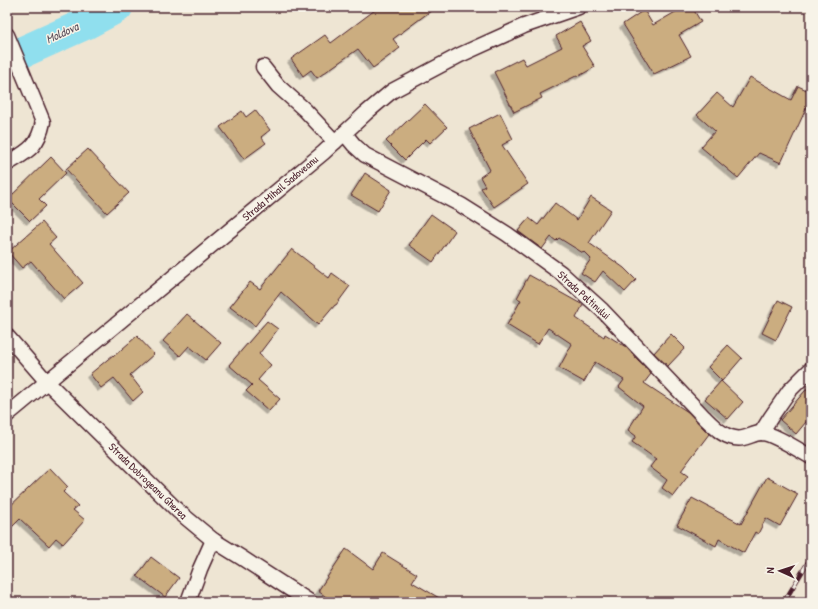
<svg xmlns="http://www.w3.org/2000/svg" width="818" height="609" viewBox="0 0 818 609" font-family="'Patrick Hand',sans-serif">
<defs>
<filter id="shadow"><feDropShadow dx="-3.5" dy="3.5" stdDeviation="0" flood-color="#0004"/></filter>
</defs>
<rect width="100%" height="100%" fill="#eee5d3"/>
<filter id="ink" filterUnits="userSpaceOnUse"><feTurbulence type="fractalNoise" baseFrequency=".025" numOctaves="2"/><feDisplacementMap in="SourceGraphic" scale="8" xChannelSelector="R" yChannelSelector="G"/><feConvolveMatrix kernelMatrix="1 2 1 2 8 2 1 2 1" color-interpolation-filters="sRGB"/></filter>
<g filter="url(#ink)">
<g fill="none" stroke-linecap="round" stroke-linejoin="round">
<path stroke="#90dfee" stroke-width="32" d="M7,59l78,-35 32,-17"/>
</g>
<g fill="#cbad80" stroke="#4a1f2b" filter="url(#shadow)">
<path d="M379,7h57l-43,32 7,9 -27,20 -15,-19 -41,29 -6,-8 -8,6 -12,-17 34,-24 6,8z"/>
<path d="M684,7h8l9,15 -22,13 12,21 -37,18 -31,-50 21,-14 9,15z"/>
<path d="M580,22l11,19 -9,5 13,21 -16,9 -1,-1 -38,19 2,4 -28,14 -20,-40 28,-14 4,7 36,-18 -6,-11z"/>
<path d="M750,77l41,23 7,-14 13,6v6l-30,65 -22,-10 -21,25 -37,-31 14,-16 -18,-16 20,-22 16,14z"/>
<path d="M425,104l22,23 -17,16 -4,-4 -21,21 -19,-19z"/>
<path d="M255,110l15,20 -9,7 5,6 -22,16 -24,-32 22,-16 4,6z"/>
<path d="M500,113l13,26 -11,6 26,39 -34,23 -13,-19 4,-2 -5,-9 10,-7 -21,-41z"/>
<path d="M88,149l41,44 -22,20 -41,-44z"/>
<path d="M51,157l15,16 -27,26 7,7 -16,15 -22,-22z"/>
<path d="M365,173l26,17 -13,21 -27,-16z"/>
<path d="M591,197l20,13 -22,33 35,25 12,12 -11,12 -22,-21 -8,11 -14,-9 10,-14 -7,-7 -1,1 -24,-15 -3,3 -5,-4 -9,12 -24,-18 11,-13 9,7 17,-22 22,17z"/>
<path d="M431,214l24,17 -22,31 -24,-17z"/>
<path d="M42,222l14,16 -7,6 34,39 -19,16 -33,-38 -9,7 -14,-16z"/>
<path d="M292,249l37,29 3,-5 18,13 -14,19h-1l-17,20 -37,-33 -26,34 -25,-19 20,-25 10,7z"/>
<path d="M529,275l54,30 -7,13 28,19 1,-3 21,13 25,27 -7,9 44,29 21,22 -28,37 7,5 -15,20 -11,-8 5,-8 -17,-13 6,-8 -24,-17 4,-6 -8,-6 15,-24 -24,-19 5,-7 -29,-18 -11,20 -25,-14 13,-24 -24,-16 -10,16 -31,-19 14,-25 -4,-2z"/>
<path d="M778,300l14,7 -16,33 -14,-7z"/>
<path d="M187,314l34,29 -15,17 -17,-14 -9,10 -17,-15z"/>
<path d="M267,321l11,8 -19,25 12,11 -13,15 22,19 -11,12 -23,-20 6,-6 -23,-20z"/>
<path d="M671,334l14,14 -17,18 -14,-13z"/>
<path d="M137,336l17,18 -24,21 13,17 -10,9 -19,-23 -13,10 -11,-14 23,-19 1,1z"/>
<path d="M728,345l14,13 -20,23 -14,-14z"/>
<path d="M721,381l22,21 -15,17 -23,-20z"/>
<path d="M811,384v32l-15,18 -16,-14z"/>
<path d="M50,468l18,19 -5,5 15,14 -5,4 12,10 -22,24 -7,-6 -7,8 -29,-27 -13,13v-23z"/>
<path d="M767,477l31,17 -18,32 -14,-8 -8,16 -3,-2 -11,21 -25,-14 -3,7 -39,-21 15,-27 49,26z"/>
<path d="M346,549l27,20 10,-16 34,21 -5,8 34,20h-113l-15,-11z"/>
<path d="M151,557l28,21 -14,19 -28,-21z"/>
</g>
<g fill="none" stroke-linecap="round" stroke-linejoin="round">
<g stroke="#4a1f2b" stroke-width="17">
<g id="minor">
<path d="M7,35l36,87c-5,25 -15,29 -36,42"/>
<path d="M263,67l15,19 27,24 30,32"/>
<path d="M345,134l9,11 11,10 96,50 46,29 54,39 41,37 102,107c10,10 23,24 39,21 6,-1 12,-5 18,-5 12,0 39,18 50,24"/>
<path d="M7,336l40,46 131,129 35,29 29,18 68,44"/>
<path d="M7,415l316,-262 43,-40 26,-22 68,-36 64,-29 55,-19"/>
<path d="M761,433l10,-16 18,-26 22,-22"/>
<path d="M188,602l12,-33 13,-29"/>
</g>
</g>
<use href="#minor" stroke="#f7f3e8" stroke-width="14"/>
<g stroke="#4a1f2b" stroke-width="4.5">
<path id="rail" d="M784,602l27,-45"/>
</g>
<use href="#rail" stroke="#f7f3e8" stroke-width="3" stroke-dasharray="9" stroke-linecap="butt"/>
</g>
</g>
<g text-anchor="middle" stroke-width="3" stroke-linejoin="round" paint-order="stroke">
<g font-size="11" fill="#4a1f2b" stroke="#f7f3e8">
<text transform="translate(280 188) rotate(-40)" y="4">Strada Mihail Sadoveanu</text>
<text transform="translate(584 295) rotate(42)" y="4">Strada Paltinului</text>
<text transform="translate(148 481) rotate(44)" y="4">Strada Dobrogeanu Gherea</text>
</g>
<g font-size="12" font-style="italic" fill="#5c4f5c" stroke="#f7f3e8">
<text transform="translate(62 33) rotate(-25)" y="4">Moldova</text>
</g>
</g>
<rect width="818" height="609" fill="none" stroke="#f7f3e8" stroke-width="24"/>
<rect x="12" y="12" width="794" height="585" fill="none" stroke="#4a1f2b" stroke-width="1.5" filter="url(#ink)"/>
<g transform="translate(780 571) rotate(273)" stroke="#f7f3e8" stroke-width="3" paint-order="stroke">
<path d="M0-3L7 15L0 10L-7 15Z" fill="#4a1f2b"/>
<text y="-6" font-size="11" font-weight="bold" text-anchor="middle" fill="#4a1f2b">N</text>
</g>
</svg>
